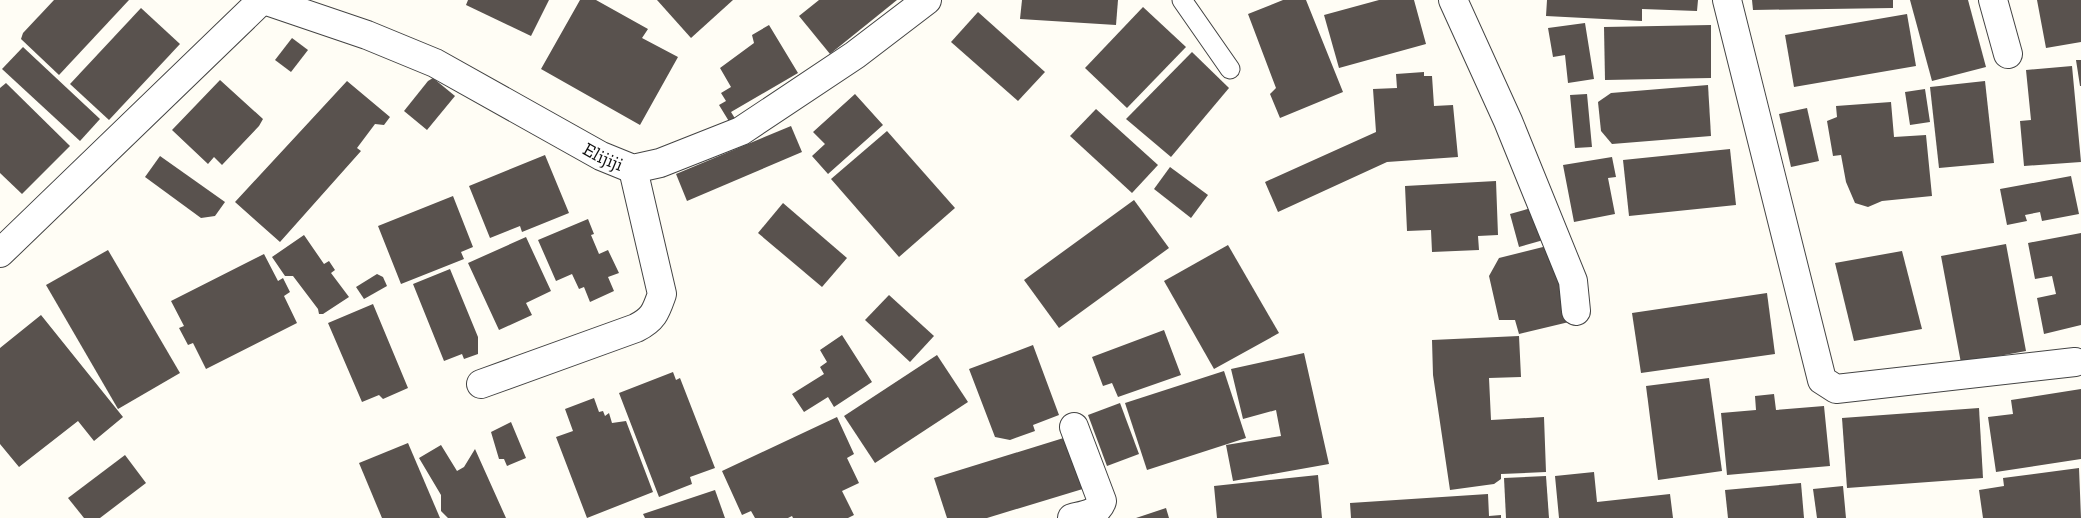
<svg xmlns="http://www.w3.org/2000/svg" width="2081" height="518" viewBox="0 0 2081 518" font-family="'Zilla Slab',serif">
<rect width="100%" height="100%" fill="#fffdf5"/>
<g fill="#59524e">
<path d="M54,0h75l-70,75 -38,-36 2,-6z"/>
<path d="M468,0h81l-18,36 -65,-31z"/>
<path d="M580,0h16l52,29 -6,9 36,19 -38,68 -99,-56z"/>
<path d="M657,0h76l-42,38z"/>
<path d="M819,0h78l-67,54 -31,-38z"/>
<path d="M1022,0h96l-2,25 -96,-6z"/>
<path d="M1283,0h23l37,92 -63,26 -10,-24 6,-6 -28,-74z"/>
<path d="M1379,0h35l12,44 -87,24 -15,-53z"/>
<path d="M1547,0h151l-1,11 -55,-2v12l-96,-5z"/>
<path d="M1752,0h141v8l-140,2z"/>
<path d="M1910,0h58l18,67 -54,14z"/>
<path d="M2037,0h44v42l-35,6z"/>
<path d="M1143,7l43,40 -59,61 -42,-40z"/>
<path d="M141,8l39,36 -71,76 -39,-36z"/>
<path d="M978,12l67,60 -27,29 -67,-59z"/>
<path d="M1907,14l9,52 -122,21 -9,-52z"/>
<path d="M1585,23l9,56 -26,4 -3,-28 -12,2 -5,-29z"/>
<path d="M769,25l29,48 -67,39 5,8 -6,3 -11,-18 7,-4 -5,-8 10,-6 -11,-19 34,-25 -2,-8z"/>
<path d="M1711,25v53l-106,2 -1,-53z"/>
<path d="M292,38l16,12 -17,22 -16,-12z"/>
<path d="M23,47l77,72 -20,22 -78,-72z"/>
<path d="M1192,52l37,36 -58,69 -45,-38z"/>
<path d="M2076,60h5v26h-1z"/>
<path d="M2072,66l9,96 -57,4 -4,-45 11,-1 -5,-50z"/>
<path d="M1424,72v4h8l2,30 19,-1 5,52 -71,5 -109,50 -13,-30 111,-50 -3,-43 24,-1 -1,-14z"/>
<path d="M433,78l22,18 -28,34 -23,-19 24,-30z"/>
<path d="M220,80l43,39 -4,7 -37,39 -8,-8 -6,7 -36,-34z"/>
<path d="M347,81l43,36 -6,8 -9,-1 -18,24 4,3 -81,91 -45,-40z"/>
<path d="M1985,81l9,82 -55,5 -9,-81z"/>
<path d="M6,83l64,63 -48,48 -22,-21v-85z"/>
<path d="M1708,85l3,51 -99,8 -11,-13 -3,-29 13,-9z"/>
<path d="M1925,89l5,33 -20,3 -5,-33z"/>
<path d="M855,94l28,31 -55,49 -16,-18 13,-12 -12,-12z"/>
<path d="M1587,94l5,53 -17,1 -5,-53z"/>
<path d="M1891,102l3,35 32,-2 6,61 -50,5 -14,6 -13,-4 -9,-21 -5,-27 -8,1 -6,-35 10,-4 -1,-11z"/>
<path d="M1807,108l12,53 -28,6 -12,-53z"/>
<path d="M1096,109l62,56 -26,28 -62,-57z"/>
<path d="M791,126l11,26 -115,49 -11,-27z"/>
<path d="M887,131l68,77 -56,49 -68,-78z"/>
<path d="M1730,149l6,56 -107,11 -6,-56z"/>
<path d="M545,155l24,58 -47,19 -2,-6 -30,12 -21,-52z"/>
<path d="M160,156l65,46 -10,14 -14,2 -56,-41z"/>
<path d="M1612,157l4,20 -8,1 7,36 -41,8 -11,-57z"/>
<path d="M1170,167l38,28 -17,23 -37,-29z"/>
<path d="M2071,176l8,38 -37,7 -2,-9 -15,3 2,6 -20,4 -7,-36z"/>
<path d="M1496,181l2,54 -20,1 1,14 -47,2 -1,-22 -24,1 -2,-45z"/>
<path d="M453,196l20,51 -12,5 3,7 -63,25 -23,-58z"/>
<path d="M1134,200l35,48 -110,80 -35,-48z"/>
<path d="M783,203l64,55 -25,29 -64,-54z"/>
<path d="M1538,206l9,33 -28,8 -9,-33z"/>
<path d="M588,219l6,15 -3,1 8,19 9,-4 11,23 -11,4 6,14 -24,11 -6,-15 -5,2 -7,-15 -16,7 -18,-41z"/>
<path d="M2081,233v92l-37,9 -7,-36 19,-4 -4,-18 -17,3 -7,-36z"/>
<path d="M304,235l20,29 5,-3 6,9 -4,3 18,24 -26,17h-4l-1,-5 -25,-33h-8l-13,-19z"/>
<path d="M526,237l25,54 -25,12 6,12 -33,15 -31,-67z"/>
<path d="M2006,244l20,107 -65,12 -20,-107z"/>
<path d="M1228,245l51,88 -65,36 -50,-88z"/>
<path d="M1551,245l18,77 -50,12 -4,-14h-16l-10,-44 10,-18z"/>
<path d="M108,250l72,123 -62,36 -72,-124z"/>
<path d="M1902,251l20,78 -68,12 -19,-78z"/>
<path d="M264,254l14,27 5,-3 7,14 -6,4 13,27 -91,46 -13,-26 -5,2 -9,-17 5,-2 -13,-25z"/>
<path d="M450,269l28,68v17l-14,5 -2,-5 -18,7 -31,-77z"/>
<path d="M377,274l6,3 4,9 -23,13 -8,-12z"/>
<path d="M1767,293l8,61 -134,19 -9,-60z"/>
<path d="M889,295l45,41 -24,26 -45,-42z"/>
<path d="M373,304l35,84 -25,11 -4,-4 -17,7 -34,-79z"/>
<path d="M41,315l82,102 -29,24 -16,-20 -59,46 -19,-23v-96z"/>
<path d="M1164,330l17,45 -63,22 -6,-14 -9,3 -11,-29z"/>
<path d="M842,335l30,47 -38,25 -6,-10 -24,15 -12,-18 32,-20 -4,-7 7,-5 -7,-12z"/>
<path d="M1519,336l2,41 -32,1 2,42 53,-3 2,55 -45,2v5l-7,5 -44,6 -17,-115 -1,-35z"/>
<path d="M1033,345l26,70 -26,10 2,6 -25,9 -15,-3 -26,-68z"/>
<path d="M1304,353l25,111 -96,17 -7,-36 55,-9 -5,-26 -33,9 -12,-50z"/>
<path d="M937,355l31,47 -93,61 -31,-47z"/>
<path d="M1224,371l22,67 -99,32 -22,-67z"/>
<path d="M673,372l3,8 4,-2 35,90 -25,9 2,7 -33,13 -40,-104z"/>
<path d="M1709,378l13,93 -64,9 -12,-94z"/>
<path d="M2081,389v70l-85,13 -8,-55 25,-3 -2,-14z"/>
<path d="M1774,394l2,16 48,-4 6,60 -103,9 -6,-62 35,-3 -1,-14z"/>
<path d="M594,398l5,14 4,-1 2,5 4,-3 3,10 14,-2 27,71 -66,26 -31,-81 17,-6 -8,-22z"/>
<path d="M1120,403l19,51 -32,12 -19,-51z"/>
<path d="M1979,408l4,70 -136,10 -5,-70z"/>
<path d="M837,417l17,37 -7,4 12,25 -17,8 12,24 -6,3h-55l-1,-2 -4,2h-33l-4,-7 -9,4 -20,-44z"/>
<path d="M511,422l15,36 -19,8 -3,-7h-5l-8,-27z"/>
<path d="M1070,436l16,52 -99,30h-40l-13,-40z"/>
<path d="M408,443l32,75h-58l-23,-55z"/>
<path d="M441,445l16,26 7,-4 11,-18 31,69h-58l-7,-7v-16l-22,-37z"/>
<path d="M125,455l21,28 -46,35h-16l-16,-20z"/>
<path d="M2079,468l2,50h-98l-4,-28 25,-4 -1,-8z"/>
<path d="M1594,472l3,30 73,-8 3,24h-114l-4,-42z"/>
<path d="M1318,475l4,43h-105l-3,-32z"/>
<path d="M1546,476l3,42h-43l-2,-40z"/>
<path d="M1801,483l3,35h-76l-3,-28z"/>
<path d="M1843,486l3,32h-29l-4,-29z"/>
<path d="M715,490l10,28h-80l-2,-4z"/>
<path d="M1488,494l1,22 12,-1v3h-150l-1,-15z"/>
<path d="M1166,508l3,10h-33z"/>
</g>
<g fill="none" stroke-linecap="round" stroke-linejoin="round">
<g stroke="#444" stroke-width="21">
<path id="service" d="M1182,0l48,69"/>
</g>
<g stroke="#444" stroke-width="30">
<g id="minor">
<path id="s1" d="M264,0l103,35 68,28 166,93 32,13 27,-6 81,-32 114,-76 72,-55"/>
<path d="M1453,0l55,121 65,160 3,30"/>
<path d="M1727,0l95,380 14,9 239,-27"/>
<path d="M1993,0l15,54"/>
<path d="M0,253l262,-253"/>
<path d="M481,384l155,-56c18,-9 20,-17 26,-34l-29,-125"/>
<path d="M1072,518c12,-3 26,-4 30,-17l-28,-74"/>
</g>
</g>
<use href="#service" stroke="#fff" stroke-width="19"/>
<use href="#minor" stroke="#fff" stroke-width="28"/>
</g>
<g text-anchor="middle" stroke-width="5" stroke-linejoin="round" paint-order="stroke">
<g font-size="19" fill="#111" stroke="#fff">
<text dy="7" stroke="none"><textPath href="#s1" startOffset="375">Elijiji</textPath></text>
</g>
</g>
</svg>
